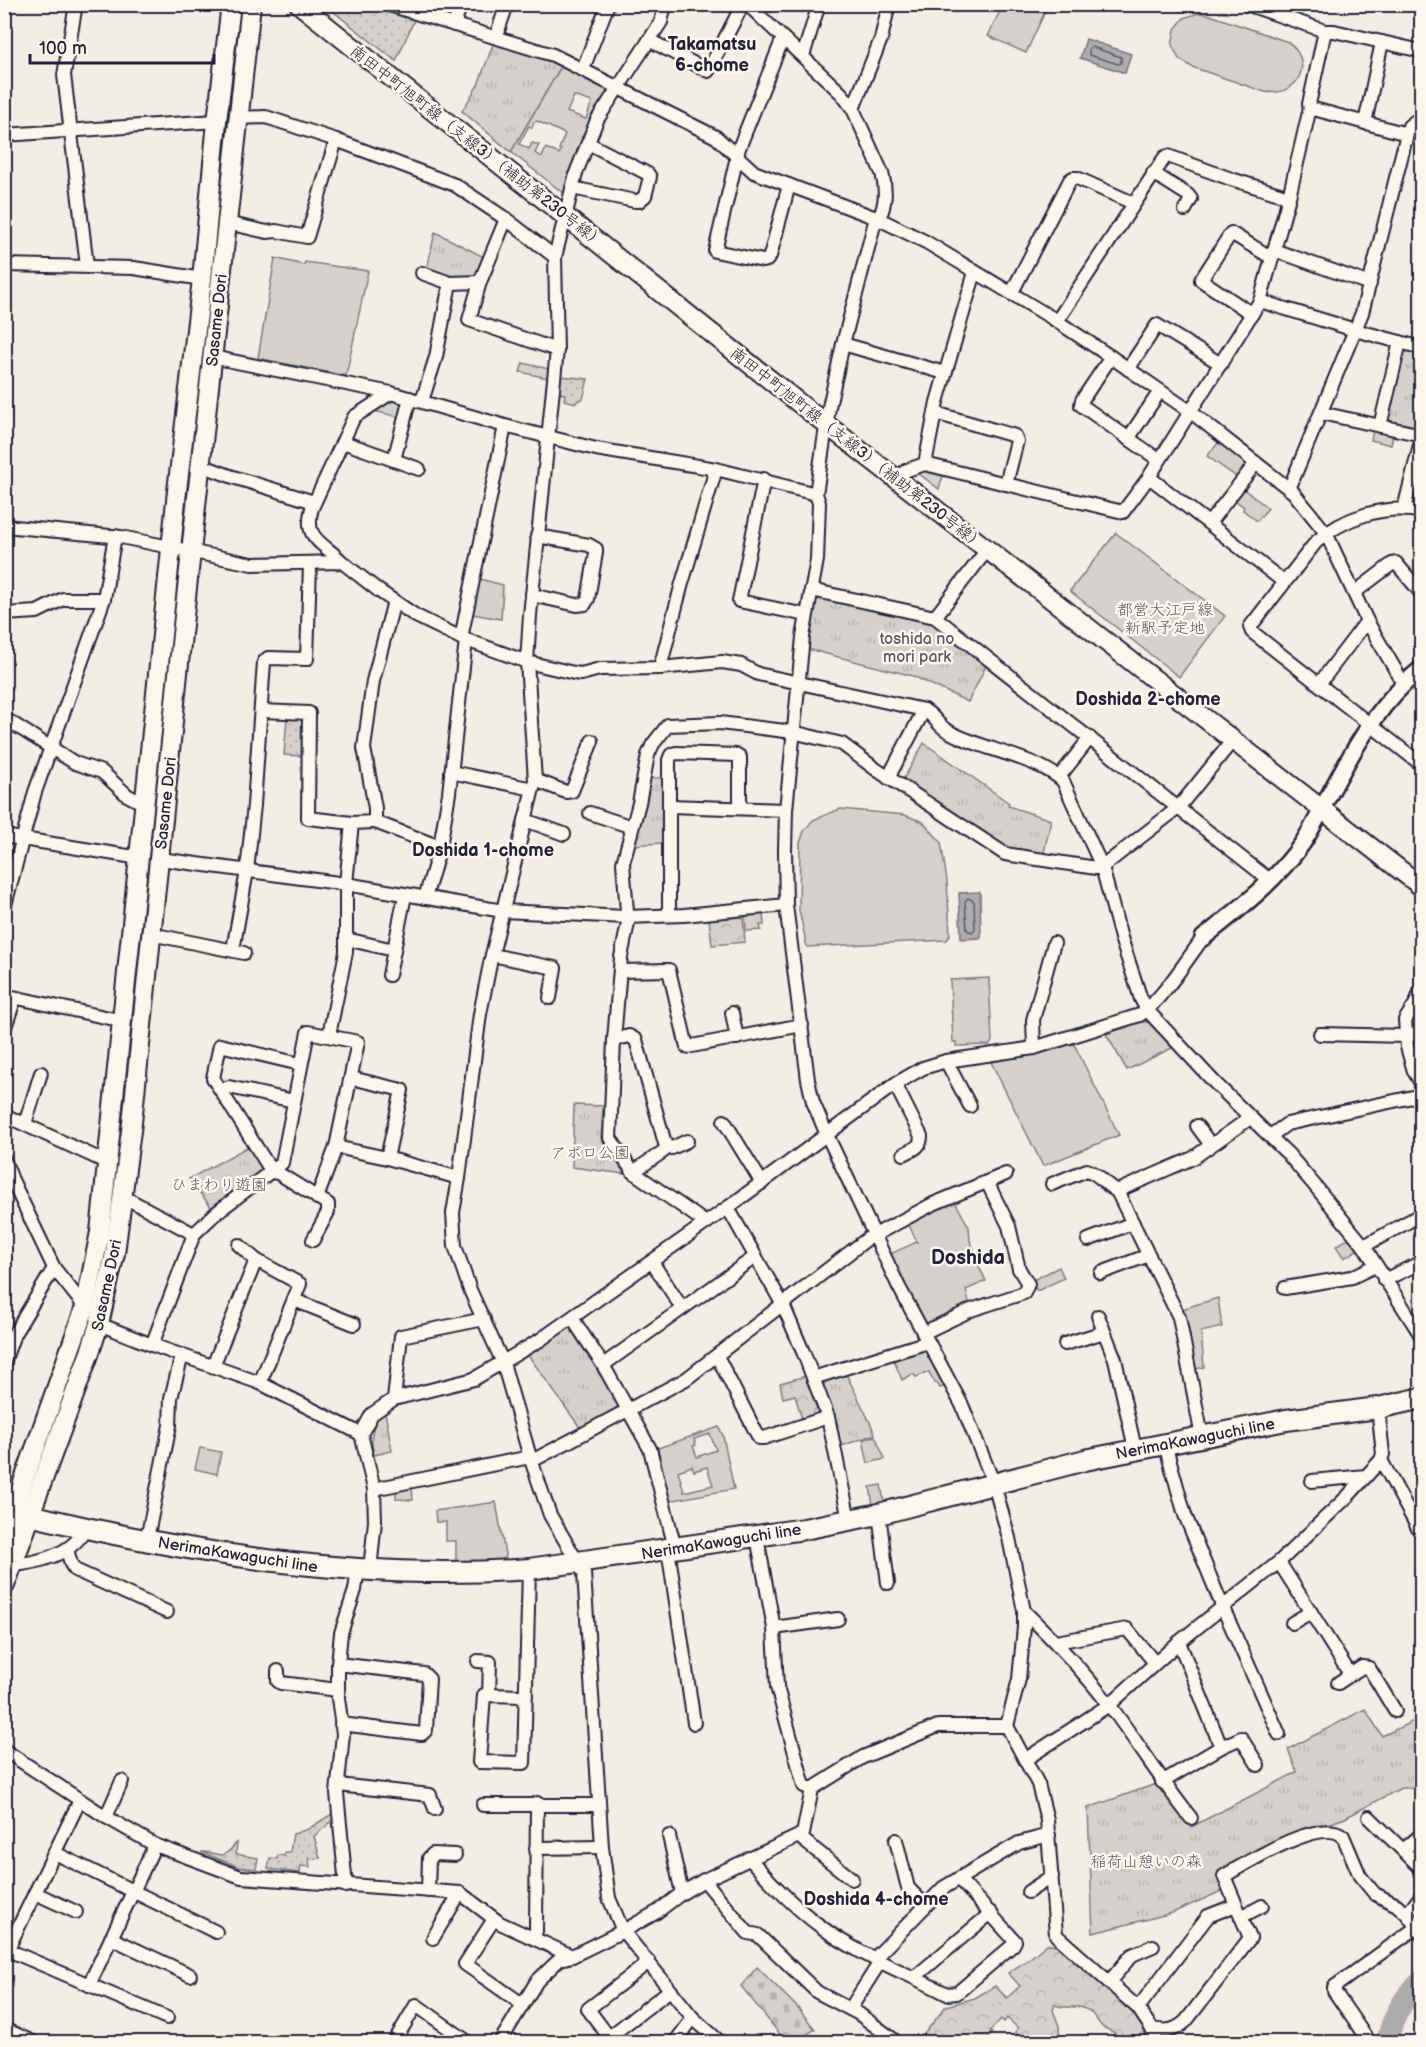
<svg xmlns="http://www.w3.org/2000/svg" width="1426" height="2047" viewBox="0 0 1426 2047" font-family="'Balsamiq Sans','Klee One',sans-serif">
<defs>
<pattern id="grass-dots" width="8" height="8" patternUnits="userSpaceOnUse" patternTransform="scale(1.5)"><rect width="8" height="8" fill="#d4d1cc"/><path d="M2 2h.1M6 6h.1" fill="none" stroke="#b6b3b0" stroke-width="1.8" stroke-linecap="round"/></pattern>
<pattern id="forest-crowns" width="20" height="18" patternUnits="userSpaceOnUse" patternTransform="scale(1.5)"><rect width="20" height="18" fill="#d4d1cc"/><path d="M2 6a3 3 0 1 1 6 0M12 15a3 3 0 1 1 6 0" fill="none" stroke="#b6b3b0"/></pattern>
<pattern id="cemetery-stones" width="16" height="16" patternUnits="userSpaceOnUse" patternTransform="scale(1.5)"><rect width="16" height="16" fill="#d4d1cc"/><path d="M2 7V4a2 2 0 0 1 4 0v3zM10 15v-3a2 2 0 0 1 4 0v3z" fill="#b6b3b0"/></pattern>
<pattern id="park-tufts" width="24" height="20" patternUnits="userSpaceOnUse" patternTransform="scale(1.5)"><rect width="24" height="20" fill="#d4d1cc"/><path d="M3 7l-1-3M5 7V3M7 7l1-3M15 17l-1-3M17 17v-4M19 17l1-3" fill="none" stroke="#b6b3b0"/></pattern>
</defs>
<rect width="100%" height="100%" fill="#f2eee5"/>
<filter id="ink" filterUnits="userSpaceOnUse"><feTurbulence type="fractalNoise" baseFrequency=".0167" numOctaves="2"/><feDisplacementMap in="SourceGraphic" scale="12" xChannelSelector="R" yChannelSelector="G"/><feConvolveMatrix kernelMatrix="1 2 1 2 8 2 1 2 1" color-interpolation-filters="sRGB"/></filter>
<g filter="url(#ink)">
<g fill="url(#grass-dots)" stroke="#7b7a84" stroke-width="1.5">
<path d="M325,5h48l42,13 -19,43z"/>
<path d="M561,376l27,3 -5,20 -6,2 -1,2 -12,-3 1,-6 -8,-1z"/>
<path d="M287,718h14l4,4 -1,34 -20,-1z"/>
<path d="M332,1814l4,4 -22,18 6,22 -11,1 1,8 -9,-1 -1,7 -32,-4 2,-11 7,1 1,-4 6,1 1,-4h5l3,-18 15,-5z"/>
<path d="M237,1842l-1,12 22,4 -2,11 -17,-2 -38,-15c19,-1 19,12 36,-10z"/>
</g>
<g fill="url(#forest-crowns)" stroke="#7b7a84" stroke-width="1.5">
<path d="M743,917l2,25 -33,3 -3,-26z"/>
<path d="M806,1376l13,33 -4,7 -13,3 -7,-24 -12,3 -3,-15z"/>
<path d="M1047,1944l11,1 70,59 13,15 7,23h-35l2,-9 -13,-6 -12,-16 -10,-4h-18l-7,-2 -2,5 6,16 1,16h-50l7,-7 -2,-3 3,-4 -11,-10 -3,4 -3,-3 -11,12 2,2 -7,8 2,1h-69l28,-36 29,-8 20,-12 12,12 13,-12 -12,-13 21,-14z"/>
</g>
<path fill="url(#cemetery-stones)" stroke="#7b7a84" stroke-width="1.5" d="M757,1967l40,40 18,22 -19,13h-10l-45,-56z"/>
<g fill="url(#park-tufts)" stroke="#7b7a84" stroke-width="1.5">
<path d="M494,42l58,18 10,5 -51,87 -49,-41 16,-26z"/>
<path d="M435,232l51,26 -9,21 -27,1 -23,-11z"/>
<path d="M1407,350l14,4v74l-31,-7 -2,-5 14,-62z"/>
<path d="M822,596l110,25 55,43 -19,38 -55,-26 -106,-27 9,-49z"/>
<path d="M924,743l85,60 -1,3 43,14 -8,37 -38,-7 -102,-70z"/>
<path d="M649,778h15l-2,65 -29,2z"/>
<path d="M1421,1000v30l-6,1 -6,-5 1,-5z"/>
<path d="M1142,1021l9,2 23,24 -47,23 -21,-36z"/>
<path d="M574,1105l29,1 -2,32 24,36 -53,-7z"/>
<path d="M249,1146l15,23v5l-50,37 -25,-32z"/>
<path d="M567,1327l8,2 45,74 -1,7 -38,19 -53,-74z"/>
<path d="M846,1374l23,46 6,14 -36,13 -3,-18 2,-4 -15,-38 2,-5z"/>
<path d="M385,1412l7,39 -18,4c-4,-16 -4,-33 11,-43z"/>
<path d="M1365,1709l17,27 38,-18 -2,-4 3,-2v76h-20l-56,30 -67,24 -54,31v17l-52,23 -79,20 -5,-125 68,-24 35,43 106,-55 -9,-23z"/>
</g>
<g fill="#d4d1cc" stroke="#7b7a84" stroke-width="1.5" fill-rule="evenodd">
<path d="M1003,5h45l-22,48 -38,-17z"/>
<path d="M1199,13l8,1 81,28c27,20 11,55 -23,50l-73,-25 -13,-8 -7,-14 3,-16 9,-11z"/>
<path d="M562,65l46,24 -1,6 -25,41v7l-15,47 -5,2 -51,-40zM574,96l18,6 -6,17 -19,-7zM537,121l28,13 -6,15 2,1 -2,4 -13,-6 -4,9 -7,-4 4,-8 -7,-2 -3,6 -10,-5 10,-18 3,2 2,-6z"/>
<path d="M275,258l29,7 1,-3 63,9 -22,105 -88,-18z"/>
<path d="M523,363l26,6 -1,9 -28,-6z"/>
<path d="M394,399l10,3 -1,16 -29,-7z"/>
<path d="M1373,430l20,5 -2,10 -20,-5z"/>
<path d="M1219,442l29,24 -10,12 -31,-22z"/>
<path d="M924,471l19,5 -4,13 -21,-16z"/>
<path d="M1241,487l27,21 -11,13 -14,-11 1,-3 -12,-9z"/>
<path d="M1116,533l109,83 -46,61 -109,-86z"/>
<path d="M480,579l23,6 -2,34 -29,-5z"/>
<path d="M840,809l65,6 18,7 18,20 6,39 3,54 -3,5 -140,7 -8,-37 1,-67 4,-12 9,-11z"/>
<path d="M763,914l1,11h-4l1,5 -15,1 -1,-15z"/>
<path d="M989,978l3,63 -2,4 -34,1v-4h-3l-3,-62z"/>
<path d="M1074,1044l45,91 -76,31 -52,-104z"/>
<path d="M954,1200l15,27 1,14 6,14 -2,1 12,25 -20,9 4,16 -39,19 -6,-2 -35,-69 27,-12 -9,-19z"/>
<path d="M1351,1237l8,12 -15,9 -8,-12z"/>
<path d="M1059,1267l5,11 -27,13 -6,-10z"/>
<path d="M1218,1298l4,29 -21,5 3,35 -8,2 -12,-57 -2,-3z"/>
<path d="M920,1349l7,2 18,35 -5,2 -3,-5h-2l-6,-11 -13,5 -3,-3 -11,6 -9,-22z"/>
<path d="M719,1427l4,9 11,53 -65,12 -11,-53zM710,1434l6,16 -19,7 -4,-11 3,-1 -2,-6zM692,1466l2,5 13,-4 6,18 -29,7 -6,-21z"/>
<path d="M875,1436l10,23 -17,4 -5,-23z"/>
<path d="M200,1448l21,4 -4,22 -22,-5z"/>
<path d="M881,1485l3,17 -11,3 -3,-18z"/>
<path d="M412,1487l1,13 -17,-1v-9z"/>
<path d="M496,1502l10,58 -50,2v-21h-10v-19h-10l-1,-11z"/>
</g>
<g fill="#aeabad" stroke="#76747f" stroke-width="1.5">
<path d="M1086,39l45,15 -6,19 -45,-15z"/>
<path d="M980,892l1,46 -20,1 -2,-46z"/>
</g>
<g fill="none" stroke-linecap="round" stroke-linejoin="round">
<g stroke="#5a5969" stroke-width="1.5">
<path d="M1092,47l29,10v6l-3,1 -29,-9v-6z"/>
<path d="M968,898l6,3 1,28 -3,3 -5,-2 -2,-29z"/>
</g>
<path stroke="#aeabad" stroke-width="22" d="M1387,2042c5,-23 16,-45 35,-61"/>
<g stroke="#22223b" stroke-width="16">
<g id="minor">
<path d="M76,4l-12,71 23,191"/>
<path d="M386,4l167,51 163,82 38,35 125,47 47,23 126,76 59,39 80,55 102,80 33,41 41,88 36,62"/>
<path d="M665,4l-4,18 -64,98 -21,53 -21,84 2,93 -27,265 -3,47 8,118 -44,179 -11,55 -21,164 -6,35 2,33 15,44 33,73 27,94 20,58 34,58 18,274 7,51 14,33 70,87 27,24"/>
<path d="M747,4l95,90 11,15 29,64c5,18 4,38 -8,52l-31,119 -14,63 -13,87 3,9 -2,57 -14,77 -17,173 -1,41 1,54 22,175 5,22 14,33 72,152 63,118 32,79 15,54 15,73v16l-5,52 -12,47 31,58 9,36 9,115 82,73 14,21 3,13"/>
<path d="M1246,4l79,27 -16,73 1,4 97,26"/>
<path d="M454,25l7,-21"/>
<path d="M1325,31h9l87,20"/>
<path d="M496,37l11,-33"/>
<path d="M783,38l-44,110 -24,103 48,10 4,-1 3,-4 19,-71"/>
<path d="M649,40l59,31 35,-67"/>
<path d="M803,56l16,-52"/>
<path d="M583,69l25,-65"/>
<path d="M853,109l28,-70 8,-35"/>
<path d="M238,118l28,-1 70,23 119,45 51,34 49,38"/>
<path d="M1365,123l17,-81"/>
<path d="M4,135l213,-14"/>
<path d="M1153,173l35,22 3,4 -6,11"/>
<path d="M572,188l63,13h4l6,-5 5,-19 -2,-3 -60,-31"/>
<path d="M506,219l-26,63 -11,38 88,30"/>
<path d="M227,223l40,9 9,-1 31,6 29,-97"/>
<path d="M1274,250l96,34"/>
<path d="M4,265l130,3 68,11"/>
<path d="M422,273l28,10 30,-1"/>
<path d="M1011,294l59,-114 3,-2h4l56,25"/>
<path d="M1260,301l95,29 67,18"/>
<path d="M1252,314l-51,-34 30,-47 41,25"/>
<path d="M1057,321l108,-164 3,-1 63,23 58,18"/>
<path d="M843,344l102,29"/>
<path d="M212,357l179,36 114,33 91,23 120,20 100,25"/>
<path d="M1111,357l-29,43 -1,5 78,55"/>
<path d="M1128,369l29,-44 64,39"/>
<path d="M422,401l14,-44 14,-74"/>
<path d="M935,413l80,23 2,5 -11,43 117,28 26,-35 111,-176 29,-104 21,-89"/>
<path d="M1321,413l101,22"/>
<path d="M1380,426l20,-84"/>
<path d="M1128,439l32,-48"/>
<path d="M343,442l76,27"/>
<path d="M394,460l16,-62"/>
<path d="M925,464l81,20"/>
<path d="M201,465l32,12 81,25"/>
<path d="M1149,477l135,105"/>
<path d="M896,478l11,-8 18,-6 12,-62 38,-130"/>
<path d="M764,479l-25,122 67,14"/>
<path d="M1289,489l73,-176 47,-187 13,-10"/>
<path d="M1404,509l18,-72"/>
<path d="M1422,512c-37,-8 -78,5 -106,30l-66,85 2,5 170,133"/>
<path d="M1209,523l47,-60"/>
<path d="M4,526l117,11 131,27 90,-2 37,29 37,25 45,22 66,24 47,11 7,1 19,-5 60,-1 62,-6 19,3 17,9 166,36c10,5 14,16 24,21 32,19 88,25 115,50l39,86 19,71 20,61 6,11 68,73 73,71 28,33 48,59 58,91"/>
<path d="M342,562c-19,-20 -39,-22 -30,-54l42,-91 37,-24"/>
<path d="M811,590l124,27 336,264"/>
<path d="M1354,593l38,-29 4,-1 26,31"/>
<path d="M532,595l45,10 8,-1 3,-5 8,-46v-4l-7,-4 -52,-9"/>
<path d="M4,614l33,-2 26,-13h41"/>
<path d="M935,617l52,-67"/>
<path d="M461,638l44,-212"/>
<path d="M660,668l21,-81 35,-118"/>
<path d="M1319,684l48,-63"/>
<path d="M261,711l48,2 -1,105 44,5"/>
<path d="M4,718l71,45 27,9 25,23 19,10"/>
<path d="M451,772l82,17"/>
<path d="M1059,777l31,-39"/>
<path d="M888,778l36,-68"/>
<path d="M535,780l31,12 6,-1 20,-50"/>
<path d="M669,806l117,4"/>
<path d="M590,813l42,14"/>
<path d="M525,820l39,14"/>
<path d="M375,822l65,25"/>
<path d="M4,836l136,22"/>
<path d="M160,859l186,25 157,27 123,6 58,-2 102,-10"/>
<path d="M425,898l15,-51 9,-54 17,-153"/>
<path d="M4,909l31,-117 69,-193 11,-63"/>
<path d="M669,915v-155l2,-5 5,-2 61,2 3,2v51"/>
<path d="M151,934l93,19"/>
<path d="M346,939l48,11"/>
<path d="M233,950l14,-79 7,-66 10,-143 4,-4 39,1 3,-95"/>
<path d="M492,955l63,13 -5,30"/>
<path d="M620,971l49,-1 18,77 115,-22"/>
<path d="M389,975l16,-80"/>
<path d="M1422,987l-6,16 -11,17 2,27 7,24 8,14"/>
<path d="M4,995l119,26"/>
<path d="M732,1013l5,25"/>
<path d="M4,1030l11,-32"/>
<path d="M1320,1034l86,2 16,-3"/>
<path d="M329,1035l17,-83v-68l6,-61 23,-1v-14l-11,-60 9,-67 21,-80"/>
<path d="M614,1040l15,-4 7,4 30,107 -2,4 -31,21"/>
<path d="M1034,1048l-1,-28 21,-77"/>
<path d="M946,1061l24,45"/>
<path d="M300,1064l-80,-19 -7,33 59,94 6,1 50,31v8l-15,28"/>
<path d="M351,1078l51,12 -15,68"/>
<path d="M895,1084l26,52c0,12 -8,13 -17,18"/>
<path d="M222,1090l7,-3 65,14"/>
<path d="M4,1115l104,48"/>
<path d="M724,1121l38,62"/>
<path d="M25,1124l16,-51"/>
<path d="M1197,1126l14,19"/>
<path d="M1270,1136l17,-12 135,-29"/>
<path d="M336,1147l51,11 72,20"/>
<path d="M666,1147l6,1 15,-7"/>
<path d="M4,1159l8,21 42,88 31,39"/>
<path d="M1052,1184l35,-14c15,5 17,15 30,21"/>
<path d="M122,1196l72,38"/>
<path d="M728,1208l55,97 21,49 24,63 21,103"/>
<path d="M706,1223l-73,-51 -23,-34 4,-98 7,-83 7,-34 -5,-60 16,-60 9,-48 5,-11 15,-19 52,-2 73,9 49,12 35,26 128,84 91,14 6,-1 76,-59 55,-68"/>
<path d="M1088,1240l45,-17"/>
<path d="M239,1245l17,15 44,24 -40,99"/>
<path d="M1364,1246l58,-32"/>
<path d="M652,1262l30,46"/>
<path d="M1101,1273l48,-18"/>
<path d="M1384,1280l38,-18"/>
<path d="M1285,1288l67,-11 23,-11"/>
<path d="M294,1300l60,24"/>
<path d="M1098,1316l17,43 20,90"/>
<path d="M572,1318l31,47 47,84 25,99"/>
<path d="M99,1324l53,21 108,38 101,51"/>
<path d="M923,1333l48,-23 53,-17 4,-9 -9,-15 -10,-43 -22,-44"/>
<path d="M1065,1344l39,-12"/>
<path d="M152,1345l42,-111 22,-21 66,-50 26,-131 50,10 -22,105 -19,51"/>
<path d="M717,1356l42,82h5l64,-21"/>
<path d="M4,1362l10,-28 40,-66"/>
<path d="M603,1365l152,-108"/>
<path d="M213,1366l43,-106"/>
<path d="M813,1378l115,-36"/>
<path d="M394,1399l7,-63 83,-17"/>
<path d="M1202,1437l-23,-120 -62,-126 76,-33 57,-40"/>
<path d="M1165,1444l20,71 38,93 56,126"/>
<path d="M1381,1460l38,70 3,-1"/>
<path d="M532,1461l154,-82 181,-140 66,-35 73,-30"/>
<path d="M1312,1481l54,-5"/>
<path d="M374,1489l156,-32"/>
<path d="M879,1514l9,69"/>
<path d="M757,1537l17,91 3,59 27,99 8,3"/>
<path d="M147,1539l23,-114 1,-27 11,-43"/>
<path d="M67,1549l4,15 4,6 92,42"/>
<path d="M668,1549l26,174"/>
<path d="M1279,1562l71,112"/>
<path d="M12,1565c25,-2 64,-11 73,-38"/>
<path d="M370,1570l5,-49 -1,-32 -13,-55 11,-20 22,-15 80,-20 66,-39 190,-134 165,-122 28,-16 23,-7 88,-13 106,-33c22,-16 46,-54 63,-77"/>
<path d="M1024,1611c31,30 60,61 86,95 28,37 52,76 81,112"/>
<path d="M1292,1623l19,-11"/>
<path d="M774,1628l64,-9"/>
<path d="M1056,1642l71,-13 28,34"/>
<path d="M1179,1642l42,105"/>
<path d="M478,1661l12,1 -1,33"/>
<path d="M338,1664l86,10 5,5 -3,51 -4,4 -81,-10"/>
<path d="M278,1671v10l3,2 57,7"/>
<path d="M1338,1683l24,-16 7,1 26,43"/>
<path d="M526,1696l-42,-1 -5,67 45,1 5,-194"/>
<path d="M4,1750l102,67 49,28 86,32 219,16 40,30 72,33"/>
<path d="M1026,1759l83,-54 70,-63 100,-80 69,-66 33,-36 2,-6 -5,-46"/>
<path d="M1162,1782l59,-35 20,-9 17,27"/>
<path d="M338,1785l92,10 5,14"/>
<path d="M483,1805h116"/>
<path d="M106,1817l16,-36"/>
<path d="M1369,1817l53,52"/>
<path d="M800,1835l3,5 49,39"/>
<path d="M669,1836l13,57"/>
<path d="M896,1840l12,48 17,17"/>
<path d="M536,1848l66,-1"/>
<path d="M1403,1850l18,-15"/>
<path d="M55,1853l161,79"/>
<path d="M749,1858c22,25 44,48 71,68 38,29 85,46 127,68l10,-1 56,-48 2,-4 -56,-62"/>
<path d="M704,1880l44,53 10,2 59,57 42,22 35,26 -3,2"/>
<path d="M346,1886l-9,-93 6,-59 -5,-36v-34l3,-31 14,-43 3,-21"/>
<path d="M428,1891l1,-33 4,-4 22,1"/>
<path d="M1028,1892l24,-16"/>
<path d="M35,1893l41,19"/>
<path d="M1407,1914l15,-19"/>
<path d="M1241,1917l21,-11"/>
<path d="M494,1919l-29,45 57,40"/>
<path d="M533,1937l3,-6 1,-128"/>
<path d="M111,1938l79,37"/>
<path d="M433,1938l27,-45"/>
<path d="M8,1950l159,68"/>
<path d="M4,1957l76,-157"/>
<path d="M874,1959l69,-71 76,-45 30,-8"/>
<path d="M649,1962l-61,47 21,28 61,-47"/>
<path d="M915,1977l76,-64"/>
<path d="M1109,1982l23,-27 21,-9"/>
<path d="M89,1985l66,-140"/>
<path d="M1138,2008l70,-92 28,-11"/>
<path d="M850,2009l30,-47"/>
<path d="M4,2029l29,13"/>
<path d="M1152,2029c15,3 23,2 34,-8l64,-83 -26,-62c23,-13 97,-60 119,-40l17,40 15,18 22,11 10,9 15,21"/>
<path d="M394,2042l22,-37 52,37"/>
<path d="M500,2042l37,-61 23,-22 12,-3 51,-25 34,-19 25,-19 22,-13 99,-46 9,-45 51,-32 75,-31h69"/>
<path d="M675,2042l18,-24"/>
<path d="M1369,2042l-35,-51v-4l83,-60"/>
</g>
</g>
<g stroke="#22223b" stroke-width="20">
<path id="tertiary" d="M1203,938c36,-29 72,-56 99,-94 13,-19 22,-40 33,-60 23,-43 48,-85 87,-116"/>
</g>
<g stroke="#22223b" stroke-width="22">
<g id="secondary">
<path d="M299,4l510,407 613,476"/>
<path d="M13,1511l72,-204 15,-75 77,-741 25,-212 15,-158 14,-117"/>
<path d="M30,1515l60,-163 9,-28 16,-71 17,-130 50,-489 69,-630"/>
</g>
</g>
<g stroke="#22223b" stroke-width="24">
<g id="primary">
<path d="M4,1532l9,-21c168,41 342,71 516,58l275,-40 75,-15 206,-54 201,-40 92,-12 44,-10"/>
<path d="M4,1585l26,-70"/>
</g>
</g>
<use href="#minor" stroke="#fbf7ec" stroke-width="12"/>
<use href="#tertiary" stroke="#fbf7ec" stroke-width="15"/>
<use href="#secondary" stroke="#fbf7ec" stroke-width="18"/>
<use href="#primary" stroke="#fbf7ec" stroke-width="20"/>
</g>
</g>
<g text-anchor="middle" stroke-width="5" stroke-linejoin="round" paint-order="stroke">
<g font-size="16" fill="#22223b" stroke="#fbf7ec">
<text transform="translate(478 146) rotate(38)" y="6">南田中町旭町線（支線3）（補助第230号線）</text>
<text transform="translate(216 320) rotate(-84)" y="6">Sasame Dori</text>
<text transform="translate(858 448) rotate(38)" y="6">南田中町旭町線（支線3）（補助第230号線）</text>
<text transform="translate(165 803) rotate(-84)" y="6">Sasame Dori</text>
<text transform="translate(106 1285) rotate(-78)" y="6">Sasame Dori</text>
<text transform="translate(1195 1438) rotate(-11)" y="6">NerimaKawaguchi line</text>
<text transform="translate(721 1541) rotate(-9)" y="6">NerimaKawaguchi line</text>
<text transform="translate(238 1554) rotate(9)" y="6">NerimaKawaguchi line</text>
</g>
<g font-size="16" fill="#575766" stroke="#fbf7ec">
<text x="1165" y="615">都営大江戸線<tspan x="1165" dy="18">新駅予定地</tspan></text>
<text x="917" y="644">toshida no<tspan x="917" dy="18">mori park</tspan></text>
<text x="590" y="1158">アポロ公園</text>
<text x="219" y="1190">ひまわり遊園</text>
<text x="1146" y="1867">稲荷山憩いの森</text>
</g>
<g font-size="18" font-weight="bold" fill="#22223b" stroke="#fbf7ec">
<text x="712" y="50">Takamatsu<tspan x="712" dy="21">6-chome</tspan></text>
<text x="1148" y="705">Doshida 2-chome</text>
<text x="483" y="856">Doshida 1-chome</text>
<text x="876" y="1905">Doshida 4-chome</text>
</g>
<g font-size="20" font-weight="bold" fill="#22223b" stroke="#fbf7ec">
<text x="968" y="1264">Doshida</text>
</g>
</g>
<rect width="1426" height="2047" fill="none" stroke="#fbf7ec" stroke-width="24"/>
<rect x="12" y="12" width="1402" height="2023" fill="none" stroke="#22223b" stroke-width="2" filter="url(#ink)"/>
<path d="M30 54v9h184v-9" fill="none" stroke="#22223b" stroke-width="3"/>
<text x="39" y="54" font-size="18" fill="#22223b" stroke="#fbf7ec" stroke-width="4.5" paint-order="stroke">100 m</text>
</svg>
